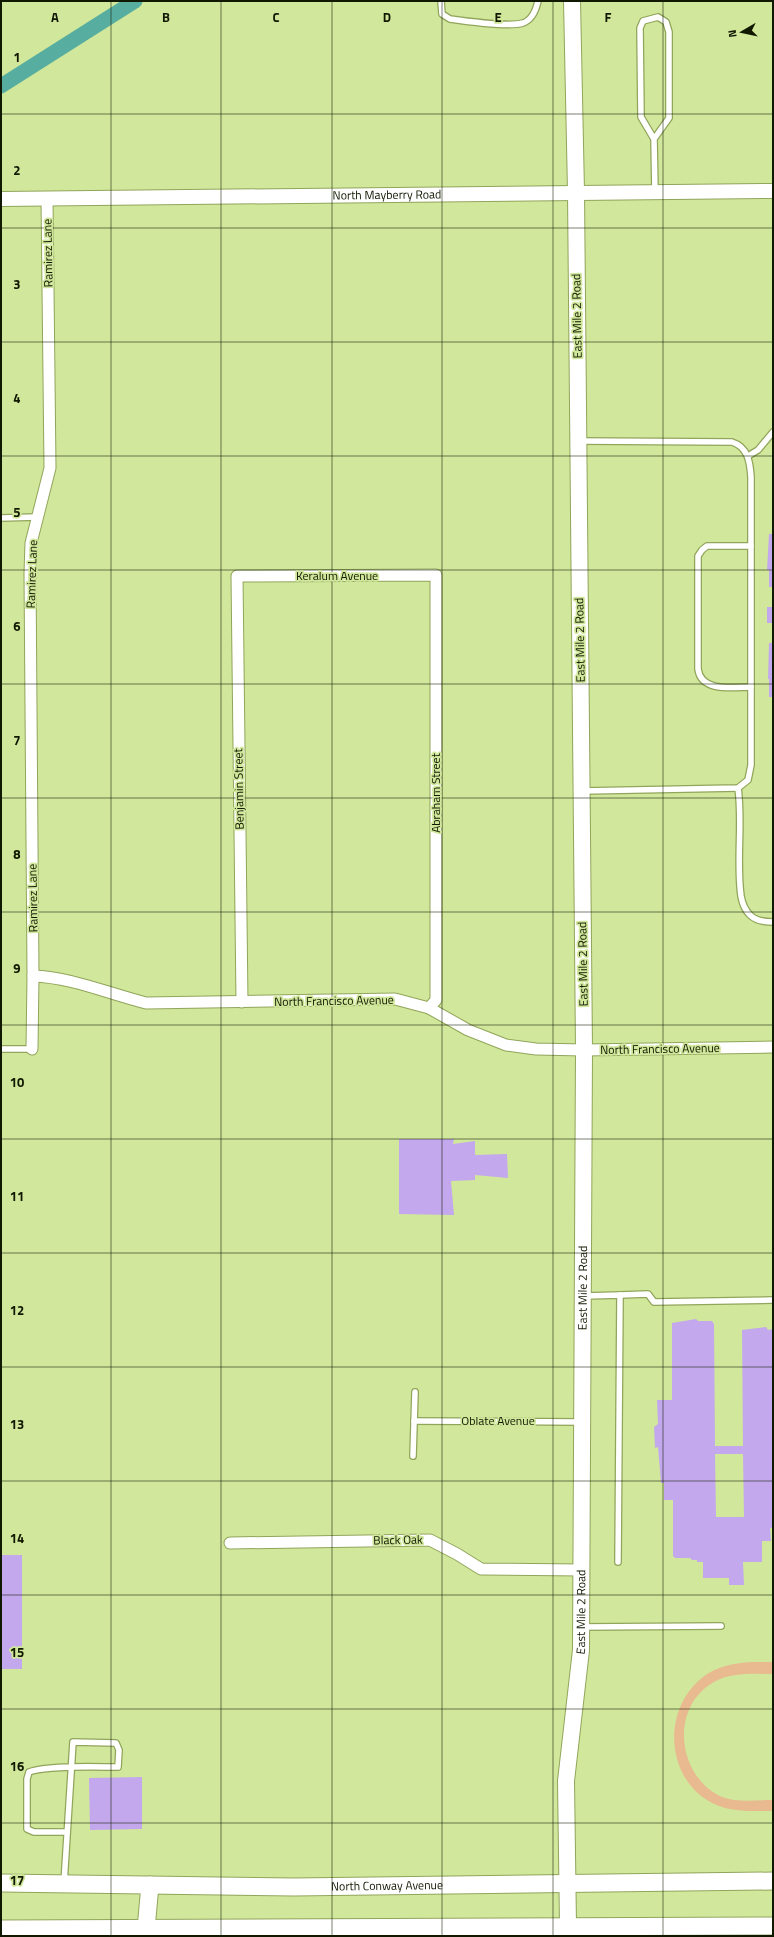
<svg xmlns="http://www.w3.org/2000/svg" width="774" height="1937" viewBox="0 0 774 1937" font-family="'Titillium Web',sans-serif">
<rect width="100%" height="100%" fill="#d1e79b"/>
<path fill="#e9b990" d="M752,1662h21v12c-20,0 -41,-2 -59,8 -45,25 -37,95 8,115 15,6 35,3 51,3v11c-16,0 -32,1 -48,-3 -59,-17 -67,-96 -22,-131 14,-11 32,-14 49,-15z"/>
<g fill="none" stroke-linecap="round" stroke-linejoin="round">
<path stroke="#57aea0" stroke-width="15" d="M1,86l134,-85"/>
</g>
<g fill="#c3a8ee" fill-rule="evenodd">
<path d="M769,534h4v53h-4v-17h-2z"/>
<rect x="767" y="607" width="6" height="16"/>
<path d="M769,643h4v54h-4v-18h-1z"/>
<path d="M399,1139h55l-1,5 22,-3v14l32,-1 1,24 -33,-3v5l-24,1 3,34 -55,-1z"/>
<path d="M696,1319l2,2h14l2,3 1,122h28l-1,-116 24,-3 2,3 5,-1v199h-3l1,13h-9v21h-19l1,23h-15v-7h-26v-16h-6v-2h-5l-2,-2h-15l-2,-2v-56h-9v-17h-3l-3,-36 -3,1 -1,-21 4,-3 -1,-24h15v-77zM715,1454h28l1,63h-28z"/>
<rect x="1" y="1555" width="21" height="114"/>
<path d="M142,1777v52l-52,1 -1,-52z"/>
</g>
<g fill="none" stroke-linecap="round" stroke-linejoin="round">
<g stroke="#91a55b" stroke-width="8">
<g id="service">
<path d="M441,1l1,13 8,5c14,2 60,8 73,4 9,-3 13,-13 15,-22"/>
<path d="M654,139l15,-21v-86l-3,-10 -8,-5 -15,4 -3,7 1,89 13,22 1,53"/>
<path d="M580,441l152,1c16,5 18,20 19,35v288l-3,15 -10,8 -156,3"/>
<path d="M748,456l10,-6 15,-18"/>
<path d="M1,518l36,-1"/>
<path d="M751,687c-17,0 -50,6 -53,-18v-113l4,-6 5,-4h44"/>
<path d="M738,788c5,35 -2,72 3,108 1,6 4,14 9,19 6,6 15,7 23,7"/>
<path d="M1,1049h31"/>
<path d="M620,1295l28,-1 6,8 119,-2"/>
<path d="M585,1296l35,-1 -2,267"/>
<path d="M414,1421l166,1"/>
<path d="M413,1456l2,-64"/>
<path d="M581,1627l140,-1"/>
<path d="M64,1883c3,-47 6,-94 9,-141l43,1 3,7 -1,17c-21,0 -71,-2 -89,5l-2,7v50l7,3h33"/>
</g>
</g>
<g stroke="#91a55b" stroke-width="13">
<g id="minor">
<path d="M33,976c37,1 77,18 113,27l249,-4 34,9 39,22 38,15 30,4 48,1 189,-3"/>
<path d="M242,1002l-5,-426 199,-1v425l-7,8"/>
<path d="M32,1049l1,-73 -3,-403 1,-30 19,-75 -3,-270"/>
<path d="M230,1543l200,-3 27,14 24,15 101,1"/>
</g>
</g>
<g stroke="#91a55b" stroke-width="16">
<g id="tertiary">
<path id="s1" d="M1,199l772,-8"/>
</g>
</g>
<g stroke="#91a55b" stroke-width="18">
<g id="secondary">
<path id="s2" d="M568,1926l-2,-145 15,-131 3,-600 -8,-858 -4,-191"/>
</g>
</g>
<g stroke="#91a55b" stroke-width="19">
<g id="primary">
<path id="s3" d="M1,1883l293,4 479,-6"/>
<path d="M1,1929c257,0 515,-3 772,-3"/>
<path d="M146,1929l4,-44"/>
</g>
</g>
<use href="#service" stroke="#fff" stroke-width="5.5"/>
<use href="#minor" stroke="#fff" stroke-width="11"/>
<use href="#tertiary" stroke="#fff" stroke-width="14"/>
<use href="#secondary" stroke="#fff" stroke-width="16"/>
<use href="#primary" stroke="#fff" stroke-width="17"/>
</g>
<path fill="none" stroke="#111800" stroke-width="1" stroke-opacity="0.55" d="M111,1v1935M221,1v1935M332,1v1935M442,1v1935M553,1v1935M663,1v1935M1,114h772M1,228h772M1,342h772M1,456h772M1,570h772M1,684h772M1,798h772M1,912h772M1,1025h772M1,1139h772M1,1253h772M1,1367h772M1,1481h772M1,1595h772M1,1709h772M1,1823h772"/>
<g text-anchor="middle" stroke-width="3.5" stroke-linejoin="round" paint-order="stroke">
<g font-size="12" fill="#111800" stroke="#d1e79b">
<text dy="4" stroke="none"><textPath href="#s1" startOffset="386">North Mayberry Road</textPath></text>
<text transform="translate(48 253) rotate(-91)" y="4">Ramirez Lane</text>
<text transform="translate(577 316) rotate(-91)" y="4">East Mile 2 Road</text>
<text transform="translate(32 574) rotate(-88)" y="4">Ramirez Lane</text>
<text x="337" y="580">Keralum Avenue</text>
<text transform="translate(580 640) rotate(-91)" y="4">East Mile 2 Road</text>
<text transform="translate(239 789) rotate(-91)" y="4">Benjamin Street</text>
<text transform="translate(436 793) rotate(-90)" y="4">Abraham Street</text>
<text transform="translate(33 898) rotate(-91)" y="4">Ramirez Lane</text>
<text transform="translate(583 964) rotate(-91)" y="4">East Mile 2 Road</text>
<text transform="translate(334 1001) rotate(-1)" y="4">North Francisco Avenue</text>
<text transform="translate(660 1049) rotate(-1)" y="4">North Francisco Avenue</text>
<text dy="4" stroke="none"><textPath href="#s2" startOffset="639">East Mile 2 Road</textPath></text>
<text x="498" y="1425">Oblate Avenue</text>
<text transform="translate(398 1540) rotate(-1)" y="4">Black Oak</text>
<text dy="4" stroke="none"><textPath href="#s2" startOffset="315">East Mile 2 Road</textPath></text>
<text dy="4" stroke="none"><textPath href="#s3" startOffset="386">North Conway Avenue</textPath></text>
</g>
</g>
<g font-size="13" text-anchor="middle" font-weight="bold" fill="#111800" stroke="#d1e79b" stroke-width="3.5" stroke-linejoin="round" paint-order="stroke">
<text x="55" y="22">A</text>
<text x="166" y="22">B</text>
<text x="276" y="22">C</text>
<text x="387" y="22">D</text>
<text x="498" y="22">E</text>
<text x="608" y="22">F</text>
<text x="17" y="62">1</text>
<text x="17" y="175">2</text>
<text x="17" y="289">3</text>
<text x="17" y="403">4</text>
<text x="17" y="517">5</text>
<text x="17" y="631">6</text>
<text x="17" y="745">7</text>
<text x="17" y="859">8</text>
<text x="17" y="973">9</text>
<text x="17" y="1087">10</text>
<text x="17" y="1201">11</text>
<text x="17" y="1315">12</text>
<text x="17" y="1429">13</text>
<text x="17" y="1543">14</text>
<text x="17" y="1657">15</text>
<text x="17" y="1771">16</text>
<text x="17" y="1885">17</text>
</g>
<rect width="774" height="1937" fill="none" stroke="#111800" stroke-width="4"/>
<g transform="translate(742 32) rotate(261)" stroke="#d1e79b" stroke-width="3" paint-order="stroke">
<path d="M0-3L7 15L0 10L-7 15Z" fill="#111800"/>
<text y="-6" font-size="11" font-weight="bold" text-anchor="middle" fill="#111800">N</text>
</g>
</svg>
